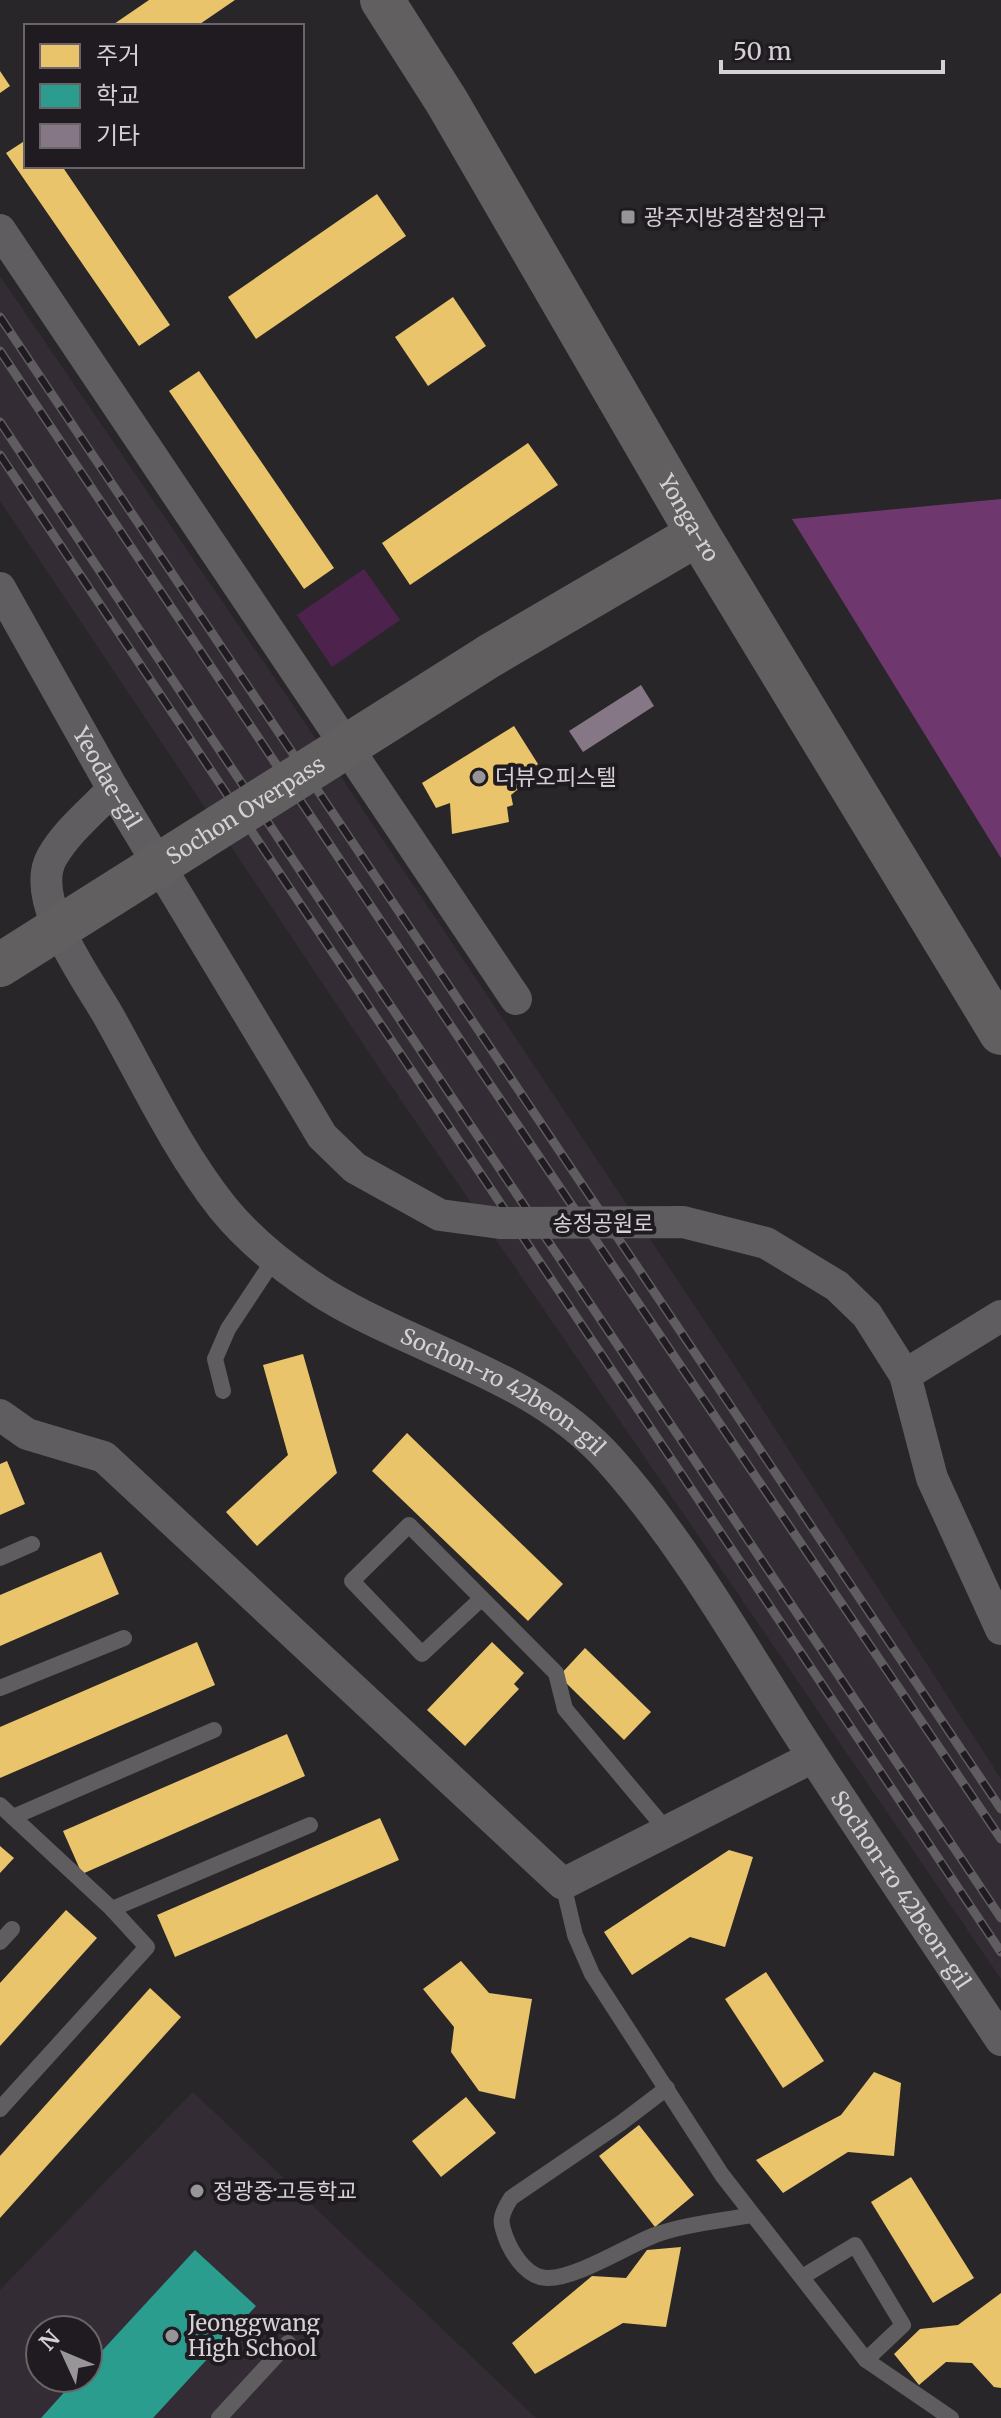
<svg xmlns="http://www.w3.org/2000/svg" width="1001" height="2418" viewBox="0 0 1001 2418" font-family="Merriweather,'Noto Sans KR',serif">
<rect width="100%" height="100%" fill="#292629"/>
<g fill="#342c34" fill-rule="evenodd">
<path d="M0,276l297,435 437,654 267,414v200l-607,-889 -394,-589z"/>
<path d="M193,2092l343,326h-536v-128zM40,2330h48v48h-48z"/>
</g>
<path fill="#4d234d" d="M364,569l36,51 -68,47 -35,-52z"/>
<path fill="#6e386e" d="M1001,499v359l-209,-339z"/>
<g fill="#e9c46a">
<path d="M149,0h86l-38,26h-86z"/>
<path d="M0,71l10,15 -10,7z"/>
<path d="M26,140v26h36l108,159 -31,21 -133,-193z"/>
<path d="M377,194l29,42 -150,103 -28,-42z"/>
<path d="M453,297l33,49 -58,40 -33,-49z"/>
<path d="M199,371l135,197 -30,21 -135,-198z"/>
<path d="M528,443l30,42 -148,100 -28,-42z"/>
<path d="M514,726l24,38 -13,10 4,6 -18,15 2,10 -6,2 2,15 -57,12 -2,-31 -14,5 -14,-25z"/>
<path d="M303,1354l34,119 -80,73 -31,-34 62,-57 -25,-90z"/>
<path d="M407,1433l156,151 -35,37 -156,-150z"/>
<path d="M7,1461l18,43 -25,11v-51z"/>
<path d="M101,1552l18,42 -119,52v-51z"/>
<path d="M197,1642l18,43 -215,93v-51z"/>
<path d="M492,1642l32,31 -10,11 5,5 -54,57 -38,-36z"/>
<path d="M585,1648l66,64 -27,28 -65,-64z"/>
<path d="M287,1734l18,42 -223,98 -19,-43z"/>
<path d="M380,1818l19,42 -224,97 -18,-42z"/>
<path d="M0,1846l14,12 -14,15z"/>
<path d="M729,1850l24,7 -28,90 -35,-10 -58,38 -28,-43z"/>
<path d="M66,1910l31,28 -97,108v-63z"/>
<path d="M461,1961l28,32 43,6 -17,100 -36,-8 -28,-39 3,-25 -31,-38z"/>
<path d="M766,1972l58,89 -41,27 -58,-89z"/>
<path d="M150,1988l31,29 -181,201v-62z"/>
<path d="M874,2072l27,11 -7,73 -46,-4 -65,41 -27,-33 85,-45z"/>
<path d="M466,2097l30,36 -55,44 -29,-36z"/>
<path d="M639,2125l55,70 -39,32 -56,-71z"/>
<path d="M911,2177l63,101 -41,25 -62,-101z"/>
<path d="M681,2247l-15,80 -43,-4 -88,51 -23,-31 80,-67 34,2 21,-28z"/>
<path d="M1001,2293v95l-7,-1 -22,-24 -26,-1 -27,23 -25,-31 26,-25 38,-4z"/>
</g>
<path fill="#2a9d8f" d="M195,2250l61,56 -103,112h-112l36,-40h11v-12z"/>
<path fill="#857785" d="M641,685l13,21 -71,46 -14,-21z"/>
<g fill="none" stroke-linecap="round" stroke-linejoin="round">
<g stroke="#5f5d5f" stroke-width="16">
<path d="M223,1391l-8,-32 13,-30 47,-71"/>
<path d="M0,1558l32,-14"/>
<path d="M481,1599l-59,55 -70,-73 57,-56 147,148 9,36 103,123"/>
<path d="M0,1688l124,-50"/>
<path d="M0,1805l112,104 35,38 -147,162"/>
<path d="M13,1817l201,-87"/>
<path d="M563,1884l12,51 17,39 130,201 144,185 85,58"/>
<path d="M112,1909l198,-84"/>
<path d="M0,1942l12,-13"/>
<path d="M667,2088l-46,35 -110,75c-12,19 -12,24 -3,45 7,15 21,35 39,35 28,1 80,-32 108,-43 31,-11 65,-14 97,-20"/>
<path d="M802,2277l53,-32 48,80 -37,35"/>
<path d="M219,2418l69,-75"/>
</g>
<g stroke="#5f5d5f" stroke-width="32">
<path d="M0,230l516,769"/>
<path id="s1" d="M0,588l113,201 181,300"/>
<path id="s2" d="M113,789c-20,21 -46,42 -61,68 -24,42 34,120 56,158 36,64 69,135 115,193 27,33 65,63 101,86 95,58 210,81 286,166 72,81 126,176 184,267 68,106 138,209 207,313"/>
<path d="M1001,1316l-96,59 27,103 69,151"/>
<path d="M0,1415l27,19 77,23 459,427 250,-127"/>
</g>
<g stroke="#615f60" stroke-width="44">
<path id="s3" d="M382,0l65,102 251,432 303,499"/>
<path d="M491,655l207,-121"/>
</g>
<g stroke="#5f5d5f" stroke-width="9">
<g id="rail">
<path d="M0,317l1001,1492"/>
<path d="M0,351l481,720 520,768"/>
<path d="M0,422l1001,1496"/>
<path d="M0,455l1001,1497"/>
</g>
</g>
<use href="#rail" stroke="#201b20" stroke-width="6" stroke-dasharray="18" stroke-linecap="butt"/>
<path stroke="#5f5d5f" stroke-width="32" d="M294,1089l28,47 33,32 85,47 60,8 183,-1 83,21 71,43 30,29 38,60"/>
<path stroke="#615f60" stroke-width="44" id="s4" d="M0,965l491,-310"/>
</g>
<g fill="#989598" stroke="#201b20" stroke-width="3">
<rect x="620" y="209" width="16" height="16" rx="4"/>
<circle cx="479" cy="777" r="8"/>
<circle cx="197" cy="2191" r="8"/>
<circle cx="172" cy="2336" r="8"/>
</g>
<g text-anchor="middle" stroke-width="8" stroke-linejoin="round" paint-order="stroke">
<g font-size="22" fill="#d4d1d4" stroke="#201b20" text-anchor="start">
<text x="644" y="225">광주지방경찰청입구</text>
<text x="495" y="785">더뷰오피스텔</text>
<text x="213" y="2199">정광중·고등학교</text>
<text x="188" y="2331">Jeonggwang<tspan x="188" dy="25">High School</tspan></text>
</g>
<g font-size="22" fill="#d4d1d4" stroke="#201b20">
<text dy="8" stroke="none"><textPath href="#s3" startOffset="602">Yonga-ro</textPath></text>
<text dy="8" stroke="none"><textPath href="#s1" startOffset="218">Yeodae-gil</textPath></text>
<text dy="8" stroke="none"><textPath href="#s4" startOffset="290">Sochon Overpass</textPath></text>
<text x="603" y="1231">송정공원로</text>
<text dy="8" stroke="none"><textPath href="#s2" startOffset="828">Sochon-ro 42beon-gil</textPath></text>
<text dy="8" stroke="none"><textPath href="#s2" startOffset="1476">Sochon-ro 42beon-gil</textPath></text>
</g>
</g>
<rect x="24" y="24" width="280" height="144" fill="#201b20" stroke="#686468" stroke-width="2"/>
<rect x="40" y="44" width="40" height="24" fill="#e9c46a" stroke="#686468" stroke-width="2"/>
<text x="96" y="64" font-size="24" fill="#d4d1d4">주거</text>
<rect x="40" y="84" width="40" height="24" fill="#2a9d8f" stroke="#686468" stroke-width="2"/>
<text x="96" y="104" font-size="24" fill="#d4d1d4">학교</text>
<rect x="40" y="124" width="40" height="24" fill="#857785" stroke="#686468" stroke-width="2"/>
<text x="96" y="144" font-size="24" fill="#d4d1d4">기타</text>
<g transform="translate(64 2354) rotate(314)"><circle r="38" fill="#201b20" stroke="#686468" stroke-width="2"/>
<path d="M0-6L14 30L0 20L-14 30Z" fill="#989598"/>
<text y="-12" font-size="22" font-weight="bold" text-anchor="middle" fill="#d4d1d4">N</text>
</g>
<path d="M721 60v12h222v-12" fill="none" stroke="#d4d1d4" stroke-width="4"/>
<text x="733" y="60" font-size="24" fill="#d4d1d4" stroke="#201b20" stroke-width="6" paint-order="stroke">50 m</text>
</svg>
